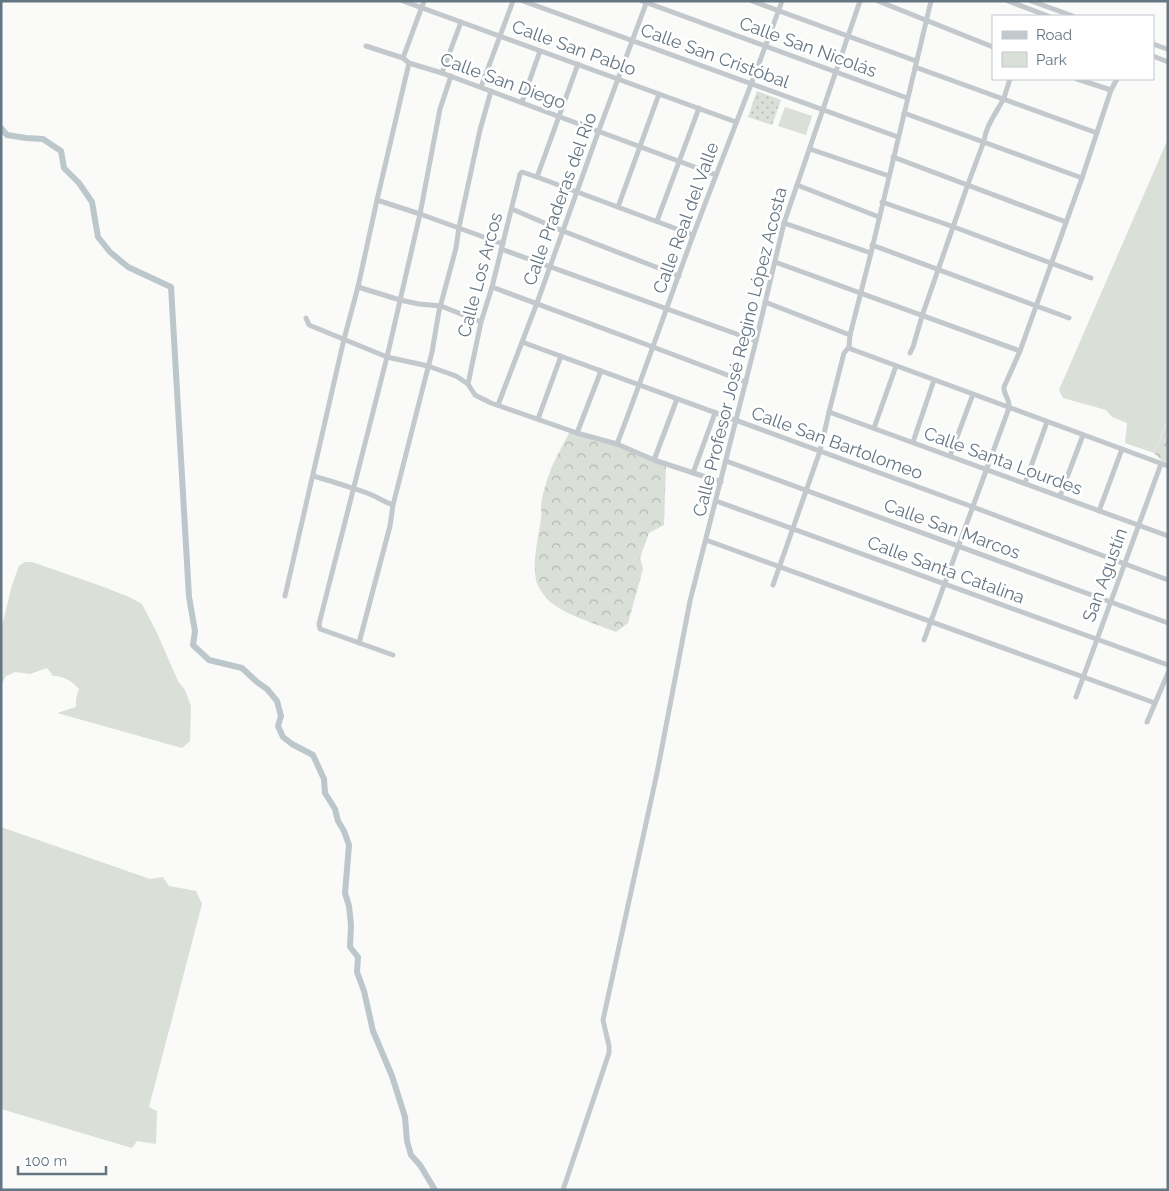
<svg xmlns="http://www.w3.org/2000/svg" width="1169" height="1191" viewBox="0 0 1169 1191" font-family="Raleway,sans-serif">
<defs>
<pattern id="forest-crowns" width="20" height="18" patternUnits="userSpaceOnUse" patternTransform="scale(1.25)"><rect width="20" height="18" fill="#dadfd7"/><path d="M2 6a3 3 0 1 1 6 0M12 15a3 3 0 1 1 6 0" fill="none" stroke="#b4b9b4"/></pattern>
<pattern id="park-dots" width="8" height="8" patternUnits="userSpaceOnUse" patternTransform="scale(1.25)"><rect width="8" height="8" fill="#dadfd7"/><path d="M2 2h.1M6 6h.1" fill="none" stroke="#b4b9b4" stroke-width="1.8" stroke-linecap="round"/></pattern>
</defs>
<rect width="100%" height="100%" fill="#fafaf8"/>
<g fill="#dadfd7">
<path d="M785,107l27,9 -6,19 -28,-9z"/>
<path d="M1168,139v279l-14,35 -29,-10 2,-20 -15,-6 -6,-7 -43,-12 -4,-8z"/>
<path d="M25,562h7l69,24 28,11 13,7 15,29 21,48 7,9 6,16 -1,35 -8,7 -125,-35 19,-6v-8l3,-10c-6,-7 -16,-14 -26,-13l-6,-8 -17,6 -15,-2 -9,4 -5,9v-55l11,-45 7,-19z"/>
<path d="M1,827l149,52 13,-2 6,9 27,5 6,13 -53,203 8,4 -1,33 -19,-3 -5,7 -131,-39z"/>
</g>
<g fill="url(#forest-crowns)">
<path d="M1168,420v43l-6,-2 -8,-8z"/>
<path d="M570,431h8l88,35 -2,59 -15,8 -9,25 3,11 -15,54 -12,9c-20,-8 -54,-18 -69,-33 -3,-4 -7,-9 -9,-13 -8,-19 1,-49 3,-68 1,-4 0,-8 0,-12 1,-12 6,-26 10,-37 5,-13 13,-25 19,-38z"/>
</g>
<path fill="url(#park-dots)" d="M757,91l24,9 -9,25 -24,-8z"/>
<g fill="none" stroke-linecap="round" stroke-linejoin="round">
<path stroke="#bbc7cb" stroke-width="6" d="M1,128l6,7 19,3 17,1 18,12 3,17 15,15 13,19 6,35 12,15 18,15 43,20 18,310 6,34 -2,14 16,15 33,8 15,14 10,7 10,12 4,15 -3,10 5,11 9,7 21,11 11,24 1,14 10,16 3,12 6,10 5,14 -4,48 4,13 2,19 -1,22 8,10 -1,15 7,19 9,40 19,45 13,41 2,24 4,14 9,10 15,25"/>
<g stroke="#c3c8cc" stroke-width="5">
<path d="M403,1l333,121"/>
<path d="M523,1l375,136"/>
<path d="M642,1l265,97"/>
<path d="M752,1l164,60"/>
<path d="M878,1l115,46"/>
<path d="M1008,1l40,15"/>
<path d="M1031,1l42,15"/>
<path d="M1153,44l14,5"/>
<path d="M366,46l37,12 6,5 33,10 274,102"/>
<path d="M1153,56l15,6"/>
<path d="M403,58l21,-57"/>
<path d="M915,67l182,66"/>
<path d="M442,73l19,-51"/>
<path d="M1077,79l34,11"/>
<path d="M481,87l32,-86"/>
<path d="M522,102l18,-51"/>
<path d="M904,113l178,65"/>
<path d="M810,149l79,27"/>
<path d="M893,157l173,65"/>
<path d="M537,177l41,-113"/>
<path d="M797,185l82,32"/>
<path d="M377,200l43,14 83,30"/>
<path d="M882,202l72,25 137,51"/>
<path d="M618,207l41,-113"/>
<path d="M512,209l51,22 116,45"/>
<path d="M657,221l42,-113"/>
<path d="M784,223l87,30"/>
<path d="M872,245l197,73"/>
<path d="M501,249l255,92"/>
<path d="M775,262l245,89"/>
<path d="M358,287l42,13 19,4 22,2 40,16"/>
<path d="M492,287l161,60 93,35"/>
<path d="M765,302l85,33"/>
<path d="M306,318l3,7 78,32 41,9 28,10 12,8 7,11 16,8 86,30 40,11 37,16 67,22"/>
<path d="M522,342l451,165 195,73"/>
<path d="M849,347l2,2 317,117"/>
<path d="M910,353l3,-6 9,-31 46,-132 16,-43c2,-16 13,-29 20,-43 2,-6 4,-13 6,-19"/>
<path d="M468,384l13,-62 11,-35 28,-113 2,-2 15,5 156,58"/>
<path d="M498,405l39,-102 62,-173 48,-129"/>
<path d="M829,412l339,124"/>
<path d="M538,419l23,-63"/>
<path d="M874,428l22,-62"/>
<path d="M577,433l24,-62"/>
<path d="M913,442l21,-62"/>
<path d="M617,444c27,-70 51,-141 77,-211 29,-77 60,-154 88,-232"/>
<path d="M950,456l23,-62"/>
<path d="M654,460l23,-61"/>
<path d="M726,461l442,162"/>
<path d="M693,473l22,-60"/>
<path d="M313,476c19,5 36,11 54,17 9,3 17,9 26,12"/>
<path d="M1025,483l22,-61"/>
<path d="M1060,496l23,-61"/>
<path d="M716,501l452,164"/>
<path d="M1099,511l23,-62"/>
<path d="M706,540l449,163"/>
<path d="M773,585l47,-134 9,-39 15,-59 5,-6 1,-12 21,-82 60,-252"/>
<path d="M285,596l59,-257 14,-52 19,-87 32,-137"/>
<path d="M924,640l85,-232c2,-8 -6,-13 -5,-21l16,-36 62,-173 29,-88 6,-11"/>
<path d="M359,643l31,-117 3,-21 39,-153 7,-41 17,-63 3,-21 21,-97 11,-39"/>
<path d="M393,655l-70,-25 -3,-1 -1,-5 68,-267 33,-143 20,-105 11,-33"/>
<path d="M1076,697l85,-233"/>
<path d="M1147,722l21,-49"/>
<path d="M563,1190l46,-137v-7l-6,-26 54,-247 33,-172 66,-260 28,-118 76,-222"/>
</g>
</g>
<g text-anchor="middle" stroke-width="5" stroke-linejoin="round" paint-order="stroke">
<g font-size="18" fill="#657683" stroke="#fff">
<text transform="translate(808 47) rotate(20)" y="6">Calle San Nicolás</text>
<text transform="translate(574 48) rotate(20)" y="6">Calle San Pablo</text>
<text transform="translate(715 56) rotate(20)" y="6">Calle San Cristóbal</text>
<text transform="translate(503 81) rotate(20)" y="6">Calle San Diego</text>
<text transform="translate(560 199) rotate(-70)" y="6">Calle Praderas del Río</text>
<text transform="translate(686 218) rotate(-70)" y="6">Calle Real del Valle</text>
<text transform="translate(480 275) rotate(-75)" y="6">Calle Los Arcos</text>
<text transform="translate(740 352) rotate(-76)" y="6">Calle Profesor José Regino López Acosta</text>
<text transform="translate(837 443) rotate(20)" y="6">Calle San Bartolomeo</text>
<text transform="translate(1003 461) rotate(20)" y="6">Calle Santa Lourdes</text>
<text transform="translate(952 529) rotate(20)" y="6">Calle San Marcos</text>
<text transform="translate(946 570) rotate(20)" y="6">Calle Santa Catalina</text>
<text transform="translate(1105 575) rotate(-70)" y="6">San Agustín</text>
</g>
</g>
<rect width="1169" height="1191" fill="none" stroke="#657683" stroke-width="5"/>
<rect x="992" y="15" width="162" height="65" fill="#ffffff" stroke="#c1c8cd"/>
<rect x="1002" y="31" width="25" height="8" fill="#c3c8cc" stroke="#c1c8cd"/>
<text x="1036" y="40" font-size="15" fill="#657683">Road</text>
<rect x="1002" y="52" width="25" height="15" fill="#dadfd7" stroke="#c1c8cd"/>
<text x="1036" y="65" font-size="15" fill="#657683">Park</text>
<path d="M18 1166v8h88v-8" fill="none" stroke="#657683" stroke-width="2.5"/>
<text x="25" y="1166" font-size="15" fill="#657683" stroke="#ffffff" stroke-width="4" paint-order="stroke">100 m</text>
</svg>
